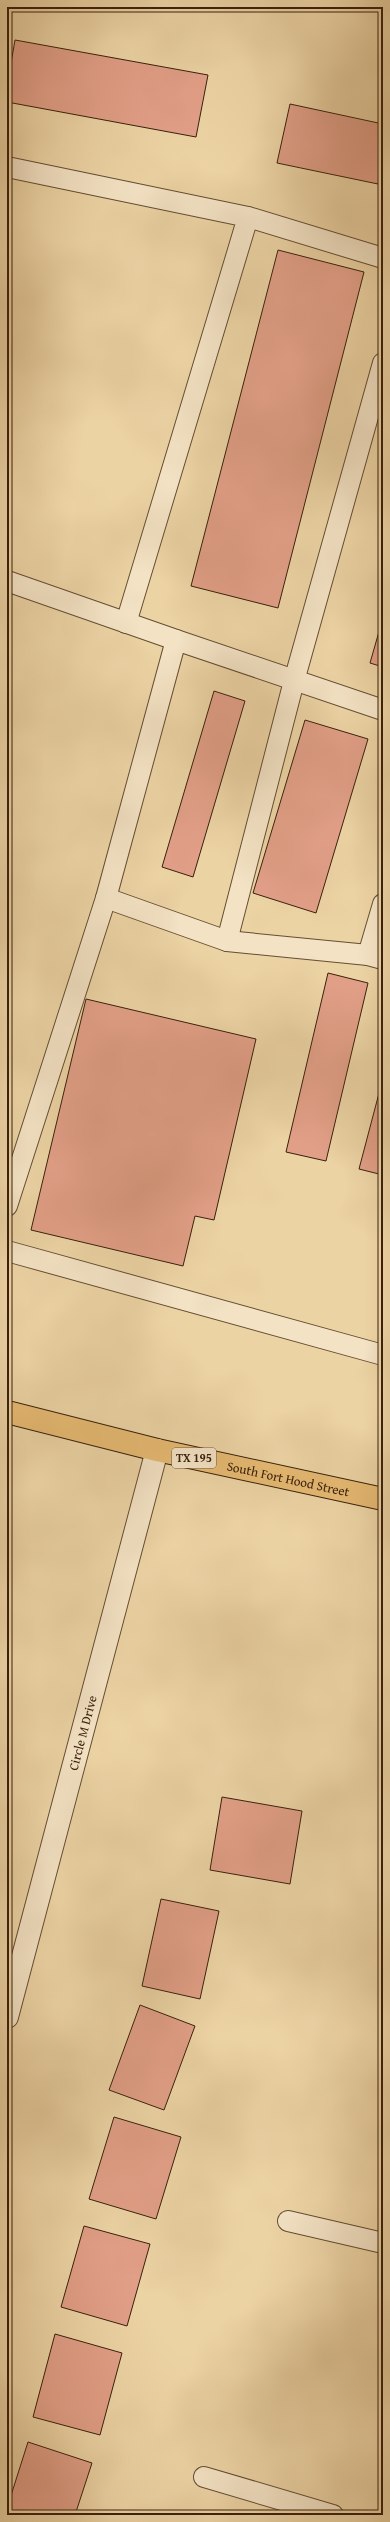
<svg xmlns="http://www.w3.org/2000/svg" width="390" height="2522" viewBox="0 0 390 2522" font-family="'Gentium Book Plus',serif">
<rect width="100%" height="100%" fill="#ecd3a4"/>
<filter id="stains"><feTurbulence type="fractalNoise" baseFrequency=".005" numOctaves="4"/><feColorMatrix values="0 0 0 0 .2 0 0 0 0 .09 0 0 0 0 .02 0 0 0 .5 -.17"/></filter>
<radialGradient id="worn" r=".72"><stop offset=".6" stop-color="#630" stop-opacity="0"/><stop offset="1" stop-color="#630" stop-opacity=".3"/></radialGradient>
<g fill="#e19f87" stroke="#38200d">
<path d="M15,40l193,35 -12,62 -189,-35v-16z"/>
<path d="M290,104l93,20v36l-5,24 -101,-21z"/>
<path d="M278,250l86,22 -86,336 -87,-22z"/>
<path d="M382,621h1v46l-13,-4z"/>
<path d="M214,691l31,10 -52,176 -31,-10z"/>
<path d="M305,720l63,19 -52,174 -63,-20z"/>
<path d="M328,973l40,10 -42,178 -40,-9z"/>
<path d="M86,999l170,40 -42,181 -19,-4 -12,50 -152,-36z"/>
<path d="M383,1078v97l-24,-6z"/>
<path d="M222,1797l80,14 -12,73 -80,-14z"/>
<path d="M161,1899l58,12 -19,88 -58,-13z"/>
<path d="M140,2005l55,21 -31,84 -55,-20z"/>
<path d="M114,2117l67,20 -25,82 -67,-20z"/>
<path d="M84,2226l66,18 -23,82 -66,-19z"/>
<path d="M55,2334l67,19 -22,82 -67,-18z"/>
<path d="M28,2442l64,21 -17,52h-68v-7z"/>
</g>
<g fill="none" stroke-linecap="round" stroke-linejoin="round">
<g stroke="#654d33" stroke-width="22">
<g id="lane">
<path d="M7,167l241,50 -122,406"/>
<path d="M248,217l135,41"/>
<path d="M7,581l169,59"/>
<path d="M106,898l121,43 141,14 15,4"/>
<path d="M227,941l67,-260 89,-318"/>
<path d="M368,955l15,-51"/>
<path d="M7,1206l99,-308 70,-258 207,70"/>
<path d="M7,1251l376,104"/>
<path d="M288,2221l95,22"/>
<path d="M204,2477l129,38"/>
</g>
</g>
<g stroke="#654d33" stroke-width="24">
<g id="street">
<path id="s1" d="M7,2017l150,-567"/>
</g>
</g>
<g stroke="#38200d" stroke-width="24">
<g id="highway">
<path id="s2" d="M7,1412l150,38 226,49"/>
</g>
</g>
<use href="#lane" stroke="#f3e2c4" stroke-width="20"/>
<use href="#street" stroke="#f3e2c4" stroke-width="22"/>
<use href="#highway" stroke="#e6ba72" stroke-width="22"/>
</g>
<g text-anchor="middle" stroke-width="3" stroke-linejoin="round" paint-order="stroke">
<rect fill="#f3e2c4" stroke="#705a44" stroke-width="1" x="172" y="1448" width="44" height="20" rx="3"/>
<g font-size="12" font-weight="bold" fill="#38200d">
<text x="194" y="1462">TX 195</text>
</g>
<g font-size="13" fill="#38200d" stroke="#f3e2c4">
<text dy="5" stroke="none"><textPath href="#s2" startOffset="289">South Fort Hood Street</textPath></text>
<text dy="5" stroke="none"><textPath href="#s1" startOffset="294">Circle M Drive</textPath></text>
</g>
</g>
<rect width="390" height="2522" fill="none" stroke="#ecd3a4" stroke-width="24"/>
<rect x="8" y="8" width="374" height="2506" fill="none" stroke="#38200d" stroke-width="2"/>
<rect x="12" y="12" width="366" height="2498" fill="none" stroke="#38200d"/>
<rect width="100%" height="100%" filter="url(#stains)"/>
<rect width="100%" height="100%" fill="url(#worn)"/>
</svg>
